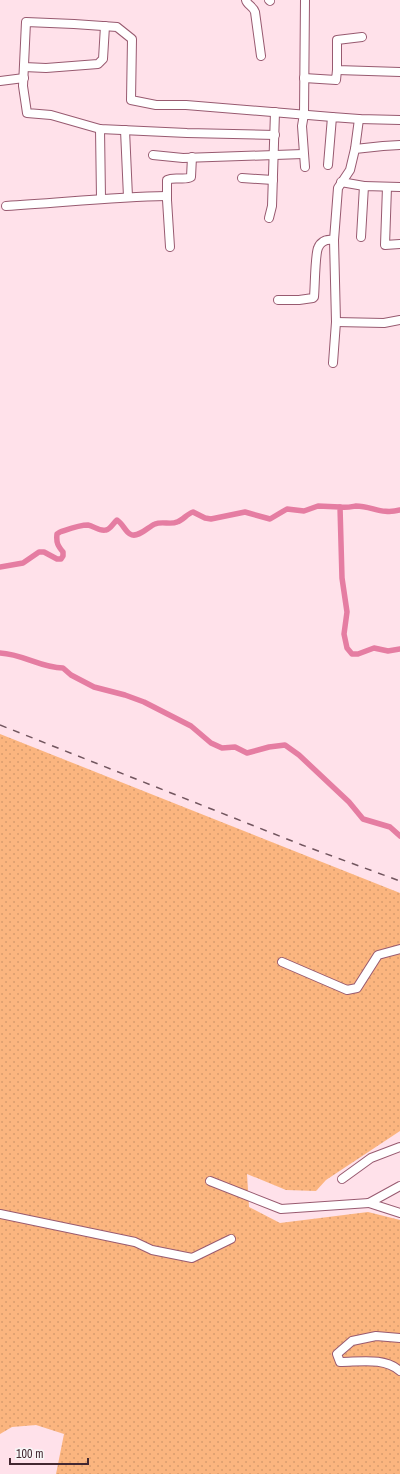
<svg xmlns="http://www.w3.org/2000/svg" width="400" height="1474" viewBox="0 0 400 1474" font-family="'Archivo Narrow',sans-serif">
<defs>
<pattern id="grass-dots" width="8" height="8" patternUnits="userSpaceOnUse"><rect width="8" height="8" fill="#fbb57f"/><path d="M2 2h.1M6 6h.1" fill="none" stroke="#d89c6e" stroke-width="1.8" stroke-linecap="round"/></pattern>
</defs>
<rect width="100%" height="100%" fill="#ffe1ea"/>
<path fill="url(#grass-dots)" d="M0,734l400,159v238l-74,49 -10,11 -30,-1 -39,-16 2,33 31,16 88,-11 32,8v254h-344l8,-40 -28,-9 -24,2 -12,7z"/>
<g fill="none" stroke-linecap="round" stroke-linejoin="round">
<g stroke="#e57da2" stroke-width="5.5">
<path d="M340,507c6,1 10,0 16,-1 16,0 26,9 44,4"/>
<path d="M0,567l23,-4 16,-11h5l13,7h4l2,-3v-4c-5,-6 -7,-9 -6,-18l3,-2c9,-3 19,-7 28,-7 6,1 12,7 18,5 5,-1 7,-7 11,-10 6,4 8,11 13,14 8,5 19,-8 25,-10 7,-3 16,1 22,-2 6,-2 10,-8 16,-10l12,6 6,1 34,-7 25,7 17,-10 17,2 14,-5 22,1 2,71 5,34 -3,22 3,14 5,6h6l16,-6 14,3 12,-2"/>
<path d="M0,653c23,1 41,15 63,15l8,7 23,12 31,8 19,7 47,24 20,17 11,5 13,-1 12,6 22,-6 16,-2 14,10 50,47 14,17 27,8 10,9"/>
</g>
<g stroke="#985a70" stroke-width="10">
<g id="minor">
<path d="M246,0c1,5 7,6 9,12l6,44"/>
<path d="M269,0l1,1"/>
<path d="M362,37l-25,3v30l63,2"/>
<path d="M24,67l22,1 52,-4 5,-5 2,-33"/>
<path d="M304,78l32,2 1,-10"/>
<path d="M0,81l24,-3"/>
<path d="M100,129l1,69"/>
<path d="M125,130l3,67"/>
<path d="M275,135l-88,-2 -87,-4 -49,-14 -24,-2 -4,-27 3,-64 48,2 43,3 15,12 -1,61 25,5h30l146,12"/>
<path d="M355,149l4,-30"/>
<path d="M153,155l30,3 120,-4"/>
<path d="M328,165l4,-48 27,2 41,1"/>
<path d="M305,167l-3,-41 2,-12 1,-114"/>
<path d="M242,178l31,2"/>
<path d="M341,182l23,4"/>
<path d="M387,187l-2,58 15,-1"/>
<path d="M6,206c53,-3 107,-9 160,-10"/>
<path d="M269,218l3,-12 3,-94"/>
<path d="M361,237l3,-51 36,1"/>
<path d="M170,247l-3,-47v-20c8,-4 17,1 24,-3l1,-20"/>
<path d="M278,300h21l14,-2 1,-1c1,-11 1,-42 4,-49 3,-8 10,-9 16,-8"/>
<path d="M336,322l48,1 16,-3"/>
<path d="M333,363l3,-41 -2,-82 4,-52 12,-18 5,-21 28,-3 17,-1"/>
<path d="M282,962l65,28 10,-2 21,-33 22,-6"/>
<path d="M342,1179l29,-21 29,-11"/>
<path d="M210,1181l71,28 88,-6"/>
<path d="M400,1186l-31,17 31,10"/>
<path d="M0,1214l135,28 17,8 40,8 39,-19"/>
<path d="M400,1338l-24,-2 -24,5 -15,13 3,8c20,0 44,-5 60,9"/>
</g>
</g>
<use href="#minor" stroke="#fff" stroke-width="8"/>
<path stroke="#72565f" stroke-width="1.5" stroke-dasharray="7 7" stroke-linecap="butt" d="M0,725l302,120 98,36"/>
</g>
<path d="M10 1458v6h78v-6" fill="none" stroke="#422730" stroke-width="2"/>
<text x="16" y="1458" font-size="12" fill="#422730" stroke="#f7f7f7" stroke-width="3" paint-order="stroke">100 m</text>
</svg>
